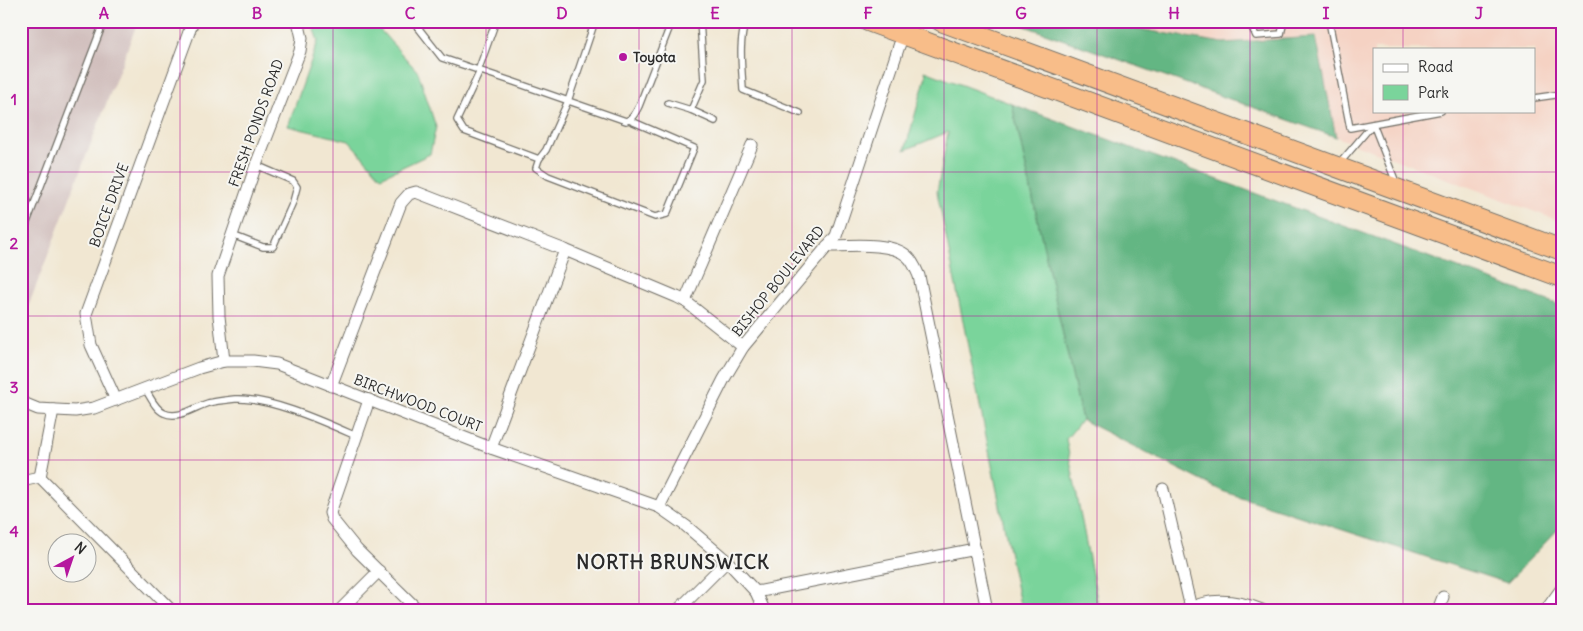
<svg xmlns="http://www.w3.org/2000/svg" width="1583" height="631" viewBox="0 0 1583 631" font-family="Delius,sans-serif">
<rect width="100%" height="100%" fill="#f6f6f2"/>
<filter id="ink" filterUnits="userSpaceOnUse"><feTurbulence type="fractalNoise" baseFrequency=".02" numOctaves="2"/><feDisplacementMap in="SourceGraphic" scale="10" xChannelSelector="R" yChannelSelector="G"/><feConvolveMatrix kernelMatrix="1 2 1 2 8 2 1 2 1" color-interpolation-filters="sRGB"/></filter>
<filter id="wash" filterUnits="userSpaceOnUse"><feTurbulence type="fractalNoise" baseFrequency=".0096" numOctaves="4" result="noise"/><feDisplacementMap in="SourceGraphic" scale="20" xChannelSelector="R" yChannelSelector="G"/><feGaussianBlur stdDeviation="1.12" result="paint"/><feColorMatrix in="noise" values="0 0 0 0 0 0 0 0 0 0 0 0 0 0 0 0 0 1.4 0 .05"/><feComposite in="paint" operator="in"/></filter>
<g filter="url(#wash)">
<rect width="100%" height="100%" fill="#f1e7d2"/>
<path fill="#f5d2c3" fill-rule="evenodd" d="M1090,21h472v201l-226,-85 -20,-100 -93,6zM1374,49h160v62h-160z"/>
<path fill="#d1bfbd" d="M21,21h117l-117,304z"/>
<g fill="#7ad49b" stroke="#528063">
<path d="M311,21h61l46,51 18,55 -6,27 -49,23 -32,-36 -61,-15 30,-85z"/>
<path d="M925,71l87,33 70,316 -16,19 33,171h-78l-84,-418 11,-60 -43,18 21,-74z"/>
</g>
<g fill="#63b683" stroke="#477057">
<path d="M1011,21h79l133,22 93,-6 20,100z"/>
<path d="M1012,104l550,202v219l-55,58 -285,-92 -140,-71z"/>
</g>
</g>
<g filter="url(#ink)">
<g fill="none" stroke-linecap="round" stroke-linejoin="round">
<g stroke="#706d65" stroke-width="8">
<g id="service">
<path d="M413,21l29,37 72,24 112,39c7,-2 10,-9 13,-15l33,-85"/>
<path d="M746,21c-8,21 -4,46 -3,69l57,23"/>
<path d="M1249,21l7,15 25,-2 3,-13"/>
<path d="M1329,21l21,107 91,-17"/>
<path d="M478,71l18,-50"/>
<path d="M480,71l-23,49 7,11 75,28 7,-9 22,-49 27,-80"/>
<path d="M1534,98l28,-4"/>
<path d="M668,103l23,7 24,11"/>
<path d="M691,110l13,-30 -4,-59"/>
<path d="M1373,124l24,61"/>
<path d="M539,159l-3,9 12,8 107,41 12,-3 27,-66 -65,-28"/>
<path d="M1339,164l34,-40"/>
<path d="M232,235l31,12h10l20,-45 4,-15 -4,-6 -37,-16"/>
<path d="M21,238l83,-217"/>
<path d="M145,389c5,7 10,20 19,24 14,7 31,-6 44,-10 8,-2 18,-3 27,-4 34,-2 89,23 121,37"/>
</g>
</g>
<g stroke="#706d65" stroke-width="13">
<g id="minor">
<path d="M827,246c21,0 64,-5 80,10 6,5 9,13 12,20l68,334"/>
<path d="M685,301l67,-156"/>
<path d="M224,361l-5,-45 -1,-40 38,-111 44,-114 2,-13 -4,-17"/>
<path d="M331,386l70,-183 8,-9 7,-2 149,58 112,47 8,4 58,46"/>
<path d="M116,400l-25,-55 -5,-31 107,-293"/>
<path d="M369,400l-39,113 2,6 25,31 61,60"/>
<path d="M21,402l17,7 37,2 19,-3 105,-40 25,-7h29l24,3 214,84 168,59 27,19 41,35 29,31 8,18"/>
<path d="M491,448l74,-198"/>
<path d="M40,477l131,133"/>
<path d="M21,481l19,-4 13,-67"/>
<path d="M1163,489l28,119"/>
<path d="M659,507l65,-128 19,-32 93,-111 67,-202"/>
<path d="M756,592l219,-43"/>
<path d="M340,610l39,-39"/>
<path d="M678,610l49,-49"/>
<path d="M1186,610c24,-13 51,-10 76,0"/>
<path d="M1438,610l5,-13"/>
<path d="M1546,610l16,-22"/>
</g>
</g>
<g stroke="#706d65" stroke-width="22">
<g id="trunk">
<path d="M868,21l694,256"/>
<path d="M941,21l621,229"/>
</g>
</g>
<use href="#service" stroke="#fff" stroke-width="5.5"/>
<use href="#minor" stroke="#fff" stroke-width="11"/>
<use href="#trunk" stroke="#f8bd89" stroke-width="20"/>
</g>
</g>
<path fill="none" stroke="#b5179e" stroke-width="1" stroke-opacity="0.55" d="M180,21v589M333,21v589M486,21v589M639,21v589M792,21v589M944,21v589M1097,21v589M1250,21v589M1403,21v28M1403,111v499M21,172h1541M21,316h1541M21,460h1541"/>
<circle fill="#b5179e" stroke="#f6f6f2" stroke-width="2" cx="623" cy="57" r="5"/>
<g text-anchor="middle" stroke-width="4" stroke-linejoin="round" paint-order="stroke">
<g font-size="14" font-weight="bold" fill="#2b2b2b" stroke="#f6f6f2" text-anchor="start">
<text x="633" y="62">Toyota</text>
</g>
<g font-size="14" fill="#2b2b2b" stroke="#f6f6f2">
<text transform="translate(256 123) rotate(-70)" y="5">FRESH PONDS ROAD</text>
<text transform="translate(109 205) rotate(-70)" y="5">BOICE DRIVE</text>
<text transform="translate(778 281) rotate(-51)" y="5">BISHOP BOULEVARD</text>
<text transform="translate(418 403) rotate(21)" y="5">BIRCHWOOD COURT</text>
</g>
<g font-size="19" font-weight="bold" letter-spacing="1" fill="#2b2b2b" stroke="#f6f6f2">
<text x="673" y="569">NORTH BRUNSWICK</text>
</g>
</g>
<rect width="1583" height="631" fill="none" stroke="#f6f6f2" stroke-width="55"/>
<rect x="1373" y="48" width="162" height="65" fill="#f6f6f2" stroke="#a5a5a2"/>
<rect x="1383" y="64" width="25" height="8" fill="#ffffff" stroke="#a5a5a2"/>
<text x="1418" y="72" font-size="15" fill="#2b2b2b">Road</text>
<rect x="1383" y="85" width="25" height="15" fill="#7ad49b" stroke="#a5a5a2"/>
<text x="1418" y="98" font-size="15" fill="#2b2b2b">Park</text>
<g transform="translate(72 558) rotate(40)"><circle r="24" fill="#f6f6f2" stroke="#a5a5a2"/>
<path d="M0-4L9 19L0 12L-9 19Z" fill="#b5179e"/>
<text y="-8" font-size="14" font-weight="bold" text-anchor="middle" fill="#2b2b2b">N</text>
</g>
<rect x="28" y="28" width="1528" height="576" fill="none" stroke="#b5179e" stroke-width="2"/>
<g font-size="16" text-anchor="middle" font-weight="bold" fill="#b5179e">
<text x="104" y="19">A</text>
<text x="257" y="19">B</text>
<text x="410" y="19">C</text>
<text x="562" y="19">D</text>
<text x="715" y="19">E</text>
<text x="868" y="19">F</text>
<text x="1021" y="19">G</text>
<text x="1174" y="19">H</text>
<text x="1326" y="19">I</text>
<text x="1479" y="19">J</text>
<text x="14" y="105">1</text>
<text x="14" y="249">2</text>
<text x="14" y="393">3</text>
<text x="14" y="537">4</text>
</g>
</svg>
